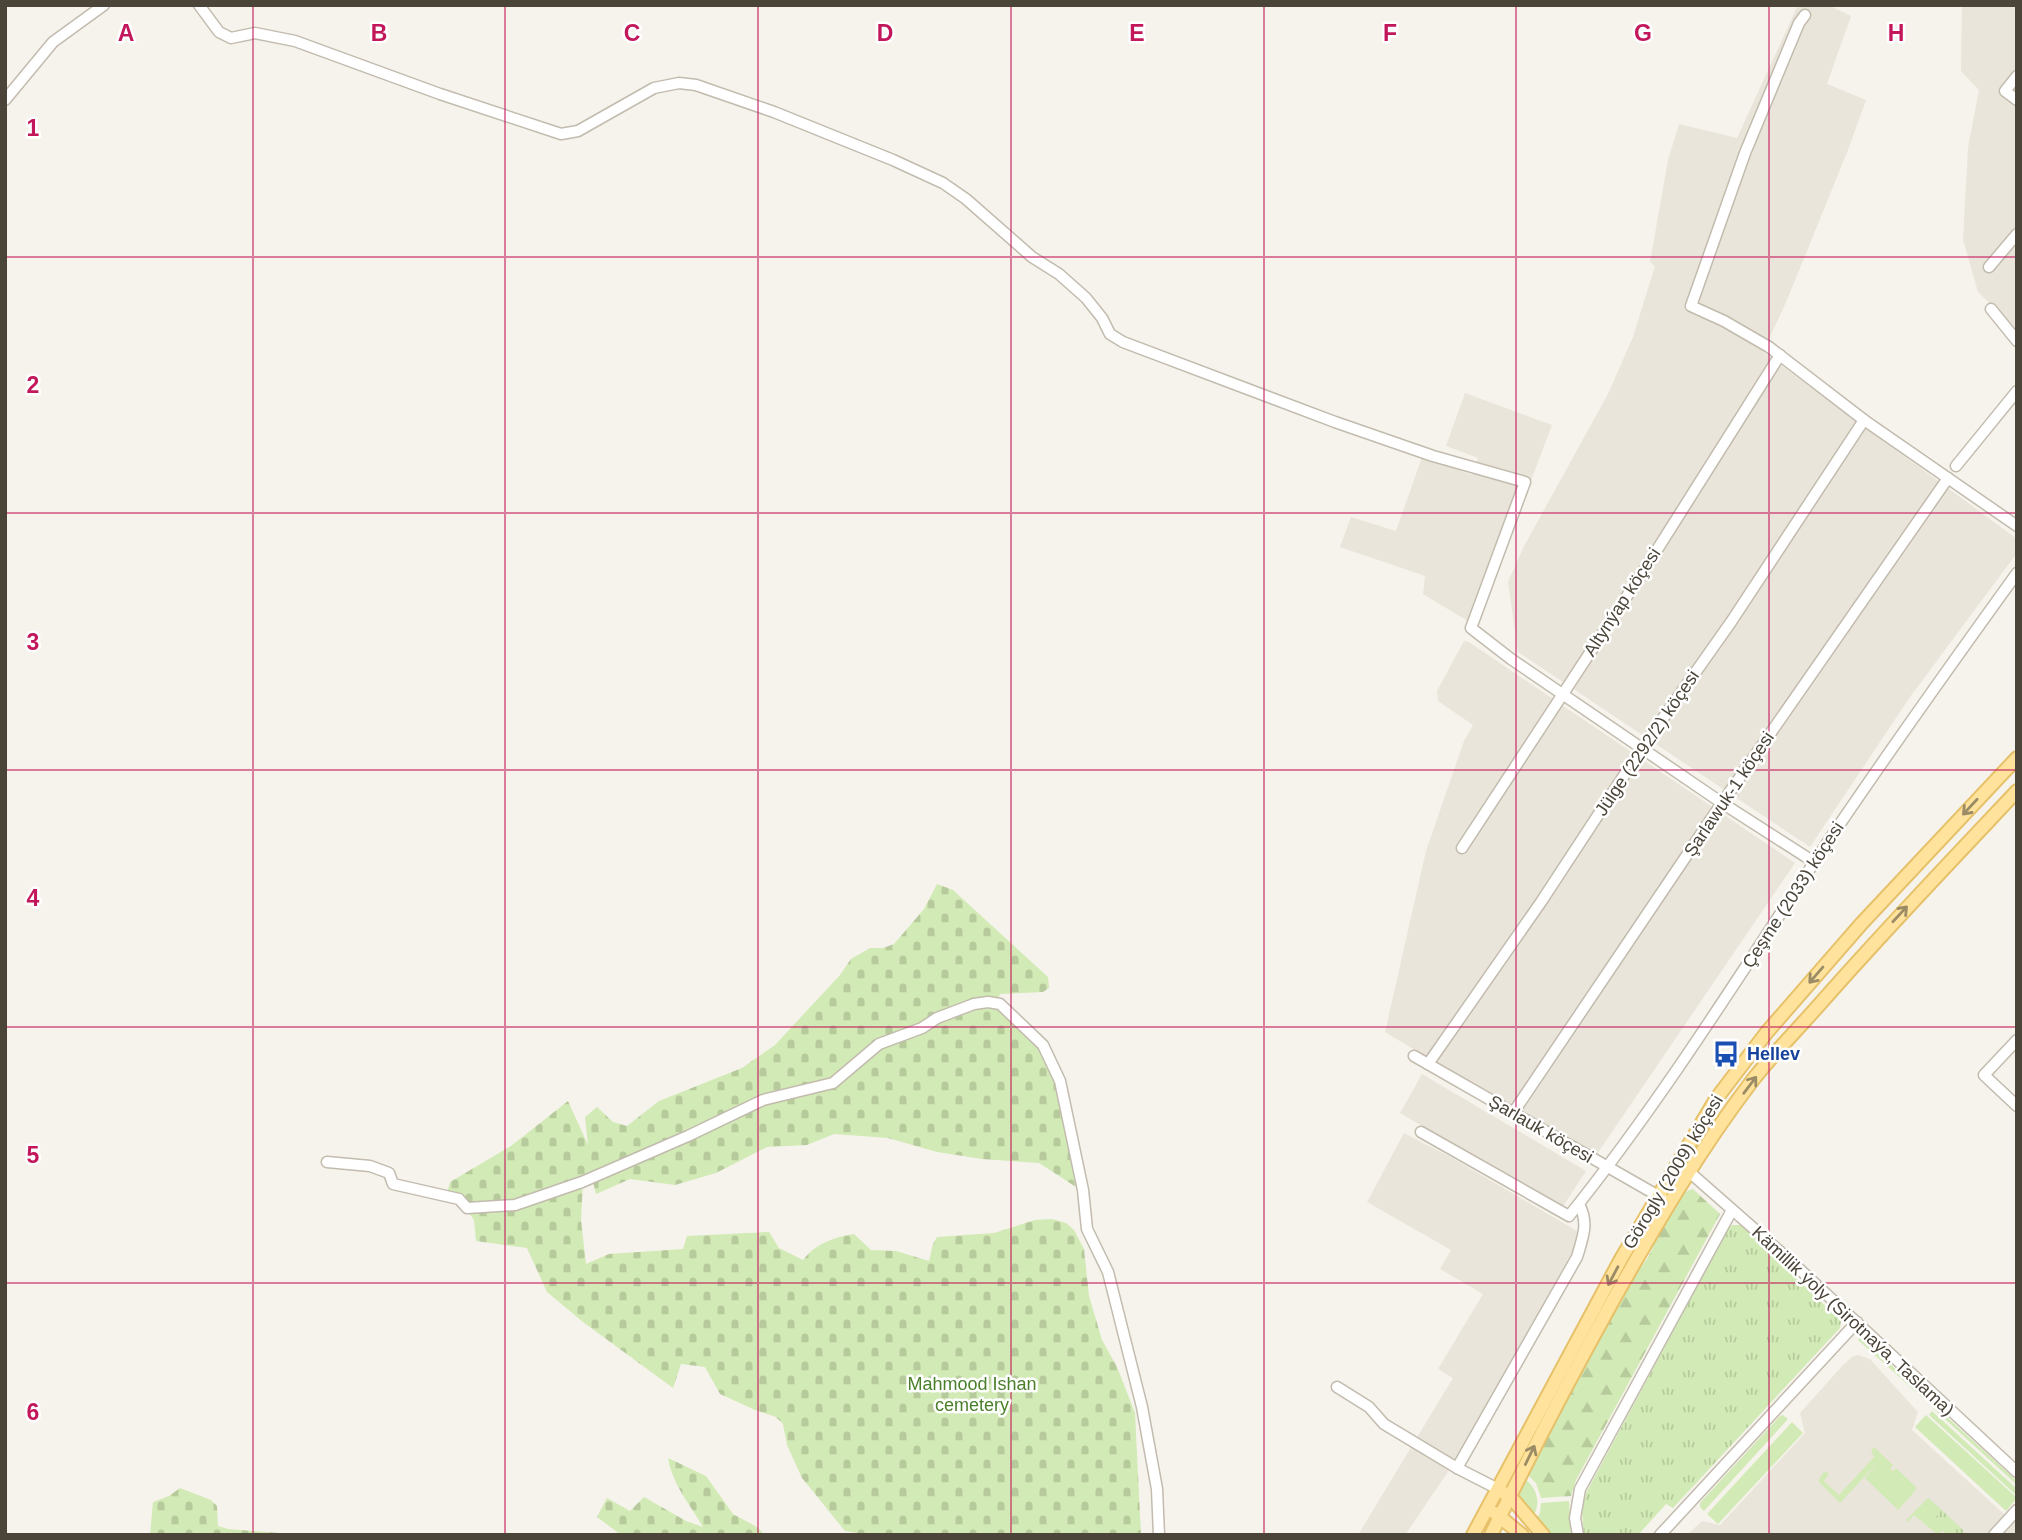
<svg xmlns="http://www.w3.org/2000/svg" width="2022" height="1540" viewBox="0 0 2022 1540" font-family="Arial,sans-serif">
<defs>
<pattern id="forest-firs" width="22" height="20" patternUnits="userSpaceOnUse" patternTransform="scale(1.75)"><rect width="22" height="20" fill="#d2eab5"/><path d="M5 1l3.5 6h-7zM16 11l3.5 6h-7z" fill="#b6ca9c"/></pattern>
<pattern id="cemetery-stones" width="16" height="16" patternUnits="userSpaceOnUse" patternTransform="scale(1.75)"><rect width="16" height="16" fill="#d2eab5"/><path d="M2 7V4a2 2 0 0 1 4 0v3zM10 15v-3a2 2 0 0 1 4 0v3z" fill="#b6ca9c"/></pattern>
<pattern id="park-tufts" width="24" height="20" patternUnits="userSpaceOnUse" patternTransform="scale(1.75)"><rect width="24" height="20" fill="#d2eab5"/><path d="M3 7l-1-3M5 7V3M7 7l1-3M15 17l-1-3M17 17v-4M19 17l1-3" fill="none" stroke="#b6ca9c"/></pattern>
</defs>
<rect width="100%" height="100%" fill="#f6f3ec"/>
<g fill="#eae5da">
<path d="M1798,5h30l23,11 -24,68 39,16 -18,50 -61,150 -24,52 254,187v14l-107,144 -100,150 -292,-195 -10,-70 16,-36 84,-152 25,-57 22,-71 -5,-4 18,-102 11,-36 58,14z"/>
<path d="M1962,5h55v324l-39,-37 -15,-53 5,-91 11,-58 -18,-19z"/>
<path d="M1465,393l87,32 -76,201 -53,-32 2,-18 -85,-29 11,-30 45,14 26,-74 50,18 6,-17 -32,-12z"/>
<path d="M1464,641l5,1 326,221 -198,291 -144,-81 -68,-41 41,-181 38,-110 9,-16 -35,-24 -1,-10z"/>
<path d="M1422,1074l164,97 -24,37 -162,-95z"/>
<path d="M1404,1133l50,26 128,75 -126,226 -51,75h-47l95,-157 -15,-9 45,-75 -43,-25 11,-19 -84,-48z"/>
<path d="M1858,1355l12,4 48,53 -6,18 92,84 13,-3v24h-330l15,-14 18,4 85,-92 -5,-20 43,-48 9,-8z"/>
</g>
<g fill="#d2eab5">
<path d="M1861,1337l65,60 -2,2 -66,-59z"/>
<path d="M1936,1407l81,74v4l-83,-76z"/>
<path d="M1932,1411l85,78v7l-88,-81z"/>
<path d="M1783,1415l5,4 -84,92 -4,-4v-4l80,-87z"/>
<path d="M1926,1415l91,83 -11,13 -91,-84z"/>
<path d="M1792,1422l11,11 -85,91 -11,-10z"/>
<path d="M1874,1447l19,18 -3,4 3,2 3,-3 20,19 -1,4 -17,19 -33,-32 16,-19 -41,44 -21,-21 1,-5 5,-6 4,3 -5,7 15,14 35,-38 -3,-7z"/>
<path d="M1522,1477c14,8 21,27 10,40 -11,-16 -16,-20 -10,-40z"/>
<path d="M1928,1498l14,12 -9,10 10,10 -5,5 -24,-20 -7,7 -1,-2z"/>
<path d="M1569,1501l2,34h-22l-14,-14 5,-8 1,-10z"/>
</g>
<path fill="url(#forest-firs)" d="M1693,1189l27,25 -144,266 -5,16 -30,2 -5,-15 -11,-11 101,-187c7,-8 15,-17 21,-26 11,-18 24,-66 46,-70z"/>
<g fill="url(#cemetery-stones)">
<path d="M937,884l16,6 95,87 1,11 -6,4 -43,2 -5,13c20,17 40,33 53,56 16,27 22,91 28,124l-37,-24 -57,-4 -45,-7 -49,-14 -54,-4 -27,11 -40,2 -51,26 -41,12 -45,-6 -34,15 -4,-16 -9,4 -2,38 5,44 23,-10 74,-5 4,-13 82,-4 10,16 24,12c12,-16 31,-23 51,-26l17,16 25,1 33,10 4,-17 4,-7 57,-4 41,-13 17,-1 14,4 8,7 10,19 5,47 13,44 15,27 18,46 6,122h-272l-24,-4 -43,-53 -15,-33 -4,-21 -7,-7 -21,-7 -35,-16 -15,-27 -24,-3 -8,24 -90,-66 -36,-30 -20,-44 -51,-7 -2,-21 -15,-21 -13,-2 4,-15 61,-36 57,-45 20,44 -3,-28 12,-10 16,15 14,4 32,-25 83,-33 33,-23 65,-70 11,-16 19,-11h13l11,-4 30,-35z"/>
<path d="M668,1458l38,18 27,38 24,13 8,8h-144l-24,-18 10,-19 23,13 14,-14 42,24 17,6c-13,-23 -30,-41 -35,-69z"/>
<path d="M180,1488l31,12 6,6 1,20 10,3 77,6h-155l3,-33 16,-6z"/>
</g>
<g fill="url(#park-tufts)">
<path d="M1732,1225h9l100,96 -1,7 -167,180 -7,-4 -28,31h-54l-2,-24 4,-18 141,-262z"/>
<path d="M1942,1510l22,21 -4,4h-12l-16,-14z"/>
</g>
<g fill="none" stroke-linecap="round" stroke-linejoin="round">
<g stroke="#c2bbae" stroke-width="13">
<g id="minor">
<path d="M199,5l20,27 12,6 24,-5 40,8 145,53 121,40 17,-3 76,-43 25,-5 17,2 78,27 119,48 50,23 23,16 66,58 27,17 27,24 16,20 8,16 13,8 212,80 98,34 92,26 -54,146 40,31 211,144 92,59"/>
<path d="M1805,15l-6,8 -54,130 -54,153 33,15 45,26 95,73 153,106"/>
<path d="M2017,76l-12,15 12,9"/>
<path d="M5,100l48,-58 51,-37"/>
<path d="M1989,267l28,-33"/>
<path d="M1991,309l26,32"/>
<path d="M1956,466l61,-75"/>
<path d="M1462,848l188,-287 130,-206"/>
<path d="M2017,1040l-33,35 33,31"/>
<path d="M1414,1056l248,142"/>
<path d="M1428,1064l113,-162 101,-154 89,-126 133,-202"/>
<path d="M1513,1113l209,-310 226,-325"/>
<path d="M1421,1132l148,84c94,-117 173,-245 256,-370 62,-92 127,-183 192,-273"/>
<path d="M327,1162l43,4 19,7 4,11 66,15 8,9 48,-3 67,-23 106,-46 75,-36 70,-17 46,-39 43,-16 15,-10 37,-14 14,-2 12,2 43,41 17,36 23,109 4,39 21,43 34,135 15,82 2,46"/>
<path d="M1678,1162l116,102 223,208"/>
<path d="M1337,1387l32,20 15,17 73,44 41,21"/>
<path d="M1457,1468l120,-211c6,-20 12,-34 2,-53"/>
<path d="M1578,1535l-3,-17 5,-29 152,-279"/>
<path d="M1660,1535l197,-213"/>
<path d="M1994,1535l23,-25"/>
</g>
</g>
<g stroke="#e6c16a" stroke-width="16">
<g id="major">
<path d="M1504,1493l11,9 28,33"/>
<path d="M1495,1513l27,22"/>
<path d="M1473,1535l148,-276 95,-160 51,-67 95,-109 155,-165"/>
<path d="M1491,1535c39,-81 81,-161 125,-240 42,-74 84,-146 136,-214 21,-27 45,-51 67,-76 64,-73 131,-143 198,-214"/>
</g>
</g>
<use href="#minor" stroke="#fff" stroke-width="10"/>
<use href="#major" stroke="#ffe39c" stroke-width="12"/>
</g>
<defs><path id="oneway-shaft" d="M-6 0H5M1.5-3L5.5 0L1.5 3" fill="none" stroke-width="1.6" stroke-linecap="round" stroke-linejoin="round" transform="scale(1.75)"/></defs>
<g stroke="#9c8c66">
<use href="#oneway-shaft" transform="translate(1970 807) rotate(133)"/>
<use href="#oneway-shaft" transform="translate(1900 914) rotate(-47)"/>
<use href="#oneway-shaft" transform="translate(1816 975) rotate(131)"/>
<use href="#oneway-shaft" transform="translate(1750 1085) rotate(-53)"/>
<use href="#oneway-shaft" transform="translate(1613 1276) rotate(118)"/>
<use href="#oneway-shaft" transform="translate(1530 1455) rotate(-64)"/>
</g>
<path fill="none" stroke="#c2185b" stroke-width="2" stroke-opacity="0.55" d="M253,5v1530M505,5v1530M758,5v1530M1011,5v1530M1264,5v1530M1516,5v1530M1769,5v1530M5,257h2012M5,513h2012M5,770h2012M5,1027h2012M5,1283h2012"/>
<defs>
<g id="bus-bare" transform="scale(2.1)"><path d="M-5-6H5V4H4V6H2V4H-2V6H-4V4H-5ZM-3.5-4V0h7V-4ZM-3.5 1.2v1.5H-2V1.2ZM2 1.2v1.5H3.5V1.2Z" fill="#1a4fb4" stroke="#fff" stroke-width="2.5" paint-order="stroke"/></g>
</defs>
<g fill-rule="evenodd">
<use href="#bus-bare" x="1726" y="1054"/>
</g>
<g text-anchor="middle" stroke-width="5" stroke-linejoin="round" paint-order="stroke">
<g font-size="18" fill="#4b4439" stroke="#fff">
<text transform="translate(1622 602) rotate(-57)" y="6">Altynýap köçesi</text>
<text transform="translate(1647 743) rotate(-56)" y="6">Jülge (2292/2) köçesi</text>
<text transform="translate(1729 794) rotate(-56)" y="6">Şarlawuk-1 köçesi</text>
<text transform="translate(1793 895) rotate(-57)" y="6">Çeşme (2033) köçesi</text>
<text transform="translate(1541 1129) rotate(30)" y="6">Şarlauk köçesi</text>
<text transform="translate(1673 1172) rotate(-59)" y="6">Görogly (2009) köçesi</text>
<text transform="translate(1853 1321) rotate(43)" y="6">Kämillik ýoly (Sirotnaýa, Taslama)</text>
</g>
<g font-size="18" font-weight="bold" fill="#164399" stroke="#fff" text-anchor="start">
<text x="1747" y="1060">Hellev</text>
</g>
<g font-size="18" fill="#4a7f2a" stroke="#fff">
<text x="972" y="1390">Mahmood Ishan<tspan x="972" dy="21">cemetery</tspan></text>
</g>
</g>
<g font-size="23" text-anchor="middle" font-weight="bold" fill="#c2185b" stroke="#fff" stroke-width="5" stroke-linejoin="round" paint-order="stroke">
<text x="126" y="41">A</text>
<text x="379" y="41">B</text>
<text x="632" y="41">C</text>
<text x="885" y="41">D</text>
<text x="1137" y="41">E</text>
<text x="1390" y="41">F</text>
<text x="1643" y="41">G</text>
<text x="1896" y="41">H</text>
<text x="33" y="136">1</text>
<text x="33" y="393">2</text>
<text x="33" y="650">3</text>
<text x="33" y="906">4</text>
<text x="33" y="1163">5</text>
<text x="33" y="1420">6</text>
</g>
<rect width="2022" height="1540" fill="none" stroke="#4b4439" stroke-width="14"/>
</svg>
